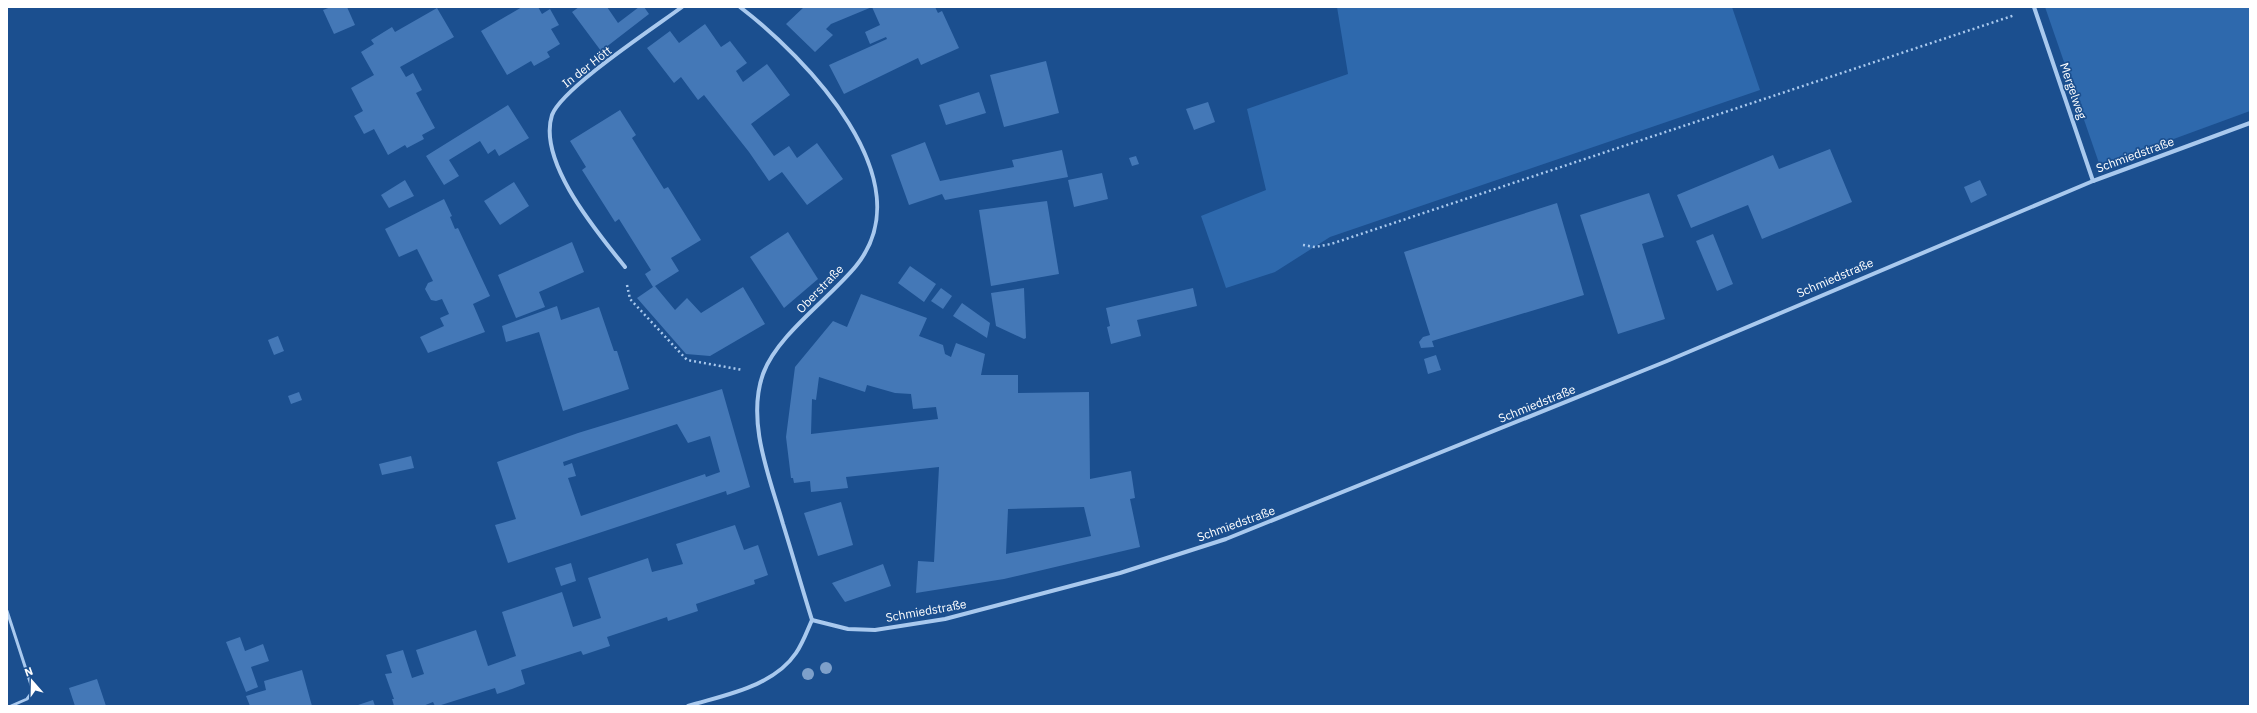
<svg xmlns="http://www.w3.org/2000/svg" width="2257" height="713" viewBox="0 0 2257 713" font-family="'IBM Plex Sans',sans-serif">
<rect width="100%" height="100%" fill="#1b4f8f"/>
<g fill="#2e69ad">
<path d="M1337,7h395l28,83 -430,147 -55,35 -49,16 -25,-72 65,-26 -19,-81 101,-35z"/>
<path d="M2045,7h205v104l-150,55z"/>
</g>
<g fill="#4478b7" fill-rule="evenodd">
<path d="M331,7h16l8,18 -21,9 -11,-24z"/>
<path d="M522,7h16l4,7 8,-5 9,16 -8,4 9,15 -13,8 3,5 -16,9 -3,-5 -24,14 -26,-44z"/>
<path d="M579,7h28l11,16 21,-16h5l5,7 -48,37 -29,-39z"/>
<path d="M804,7h131l3,6 4,-2 17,37 -38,17 -3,-7 -74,36 -15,-29 58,-26 -1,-2 -16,7 -5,-12 15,-7 -8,-18 -41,17 -5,5 7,6 -18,17 -29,-28z"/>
<path d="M437,8l17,29 -54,30 6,10 7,-4 9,17 -6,3 19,35 -13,7 2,4 -17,9 -2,-3 -17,10 -14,-26 -10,5 -10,-18 9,-5 -12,-23 23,-13 -13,-23 13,-8 -3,-4 21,-13 3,5z"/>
<path d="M705,24l16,23 9,-6 17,22 -11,8 7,11 24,-18 23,31 -39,29 23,32 15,-10 8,12 20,-15 26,36 -36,26 -25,-33 -13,9 -20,-29 -45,-57 -6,5 -17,-23 -7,6 -27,-35 23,-17 9,12z"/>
<path d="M1046,61l13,52 -55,14 -14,-52z"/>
<path d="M979,92l7,21 -40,12 -7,-20z"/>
<path d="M1208,102l7,20 -21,8 -8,-21z"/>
<path d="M508,105l21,33 -30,18 -4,-7 -7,5 -8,-13 -31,19 10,16 -15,9 -18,-29z"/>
<path d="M620,110l16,25 -4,3 32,51 4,-2 33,53 -30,18 8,13 -24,15 20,24 12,-12 14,15 42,-26 22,37 -55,32 -24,-2 -49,-56 16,-11 -8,-13 6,-4 -32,-51 -4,3 -33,-52 4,-3 -16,-26z"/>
<path d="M925,142l15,39 74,-14 -2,-7 50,-10 6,27 -123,23 -3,-6 -33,11 -18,-50z"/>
<path d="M1830,149l22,53 -90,37 -14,-34 -57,23 -14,-33 96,-40 6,14z"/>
<path d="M1136,156l3,8 -7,2 -3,-8z"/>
<path d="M1102,173l6,26 -34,8 -6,-27z"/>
<path d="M405,180l9,16 -25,12 -8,-13z"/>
<path d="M1980,180l7,15 -16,8 -7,-16z"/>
<path d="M514,182l15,24 -29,19 -16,-24z"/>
<path d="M1649,193l15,44 -22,7 23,75 -47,15 -38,-119z"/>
<path d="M444,199l8,17 -2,1 5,12 3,-1 32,68 -17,8 12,28 -57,21 -8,-16 24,-11 -4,-8 9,-4 -7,-15 -6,2 -5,-1 -6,-11 3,-6 5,-2 -16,-32 -18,8 -14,-28z"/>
<path d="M1047,201l12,73 -68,12 -12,-76z"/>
<path d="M1557,203l27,92 -152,46 2,6 -13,1 -2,-6 4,-5 7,-2 -26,-83z"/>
<path d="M788,232l30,47 -34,29 -34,-51z"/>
<path d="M1713,234l20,50 -16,7 -21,-50z"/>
<path d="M572,242l12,30 -45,20 6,15 -29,11 -18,-43z"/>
<path d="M910,266l26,18 -12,18 -26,-19z"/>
<path d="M941,288l11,8 -9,13 -12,-8z"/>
<path d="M1024,288l2,50 -2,1 -28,-13 -5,-33z"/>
<path d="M1193,288l4,18 -60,14 4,16 -30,8 -4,-17 3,-1 -4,-18z"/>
<path d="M861,294l66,24 -8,18 24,9 2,9 6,3 5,-14 29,11 -4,21h37v18l71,-1 1,87 41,-8 4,27 -5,1 10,48 -136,32 -88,14 2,-32 16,1 5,-95 -93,10 2,11 -37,4 -1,-11 -16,2 -1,-5h-2l-5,-41 9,-70 38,-46 14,6zM819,377l46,15 2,-7 28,8 16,1 2,15 23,-2 2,12 -127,15 1,-35 4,1zM1084,507l7,29 -85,18 2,-45z"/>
<path d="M962,303l28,20 -3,15 -34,-22z"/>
<path d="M557,306l4,14 38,-13 15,44h3l12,38 -66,22 -24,-79 -33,10 -4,-16z"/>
<path d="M278,336l6,15 -10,4 -6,-15z"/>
<path d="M1436,355l5,15 -13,4 -4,-15z"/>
<path d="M722,389l28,98 -23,8 -1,-4 -218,72 -13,-38 21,-6 -19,-57 81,-29zM677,424l11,19 22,-7 10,36 -14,5 -1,-3 -124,42 -13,-38 8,-2 -4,-13 -8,3 -1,-4z"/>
<path d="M299,392l3,8 -11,4 -3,-8z"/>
<path d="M411,456l3,12 -32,7 -3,-11z"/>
<path d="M841,502l12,43 -35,11 -14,-43z"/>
<path d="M735,525l9,25 14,-5 10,30 -14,5 1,4 -59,20 2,7 -30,10 -1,-4 -60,20 3,9 -27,9 -2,-4 -60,19 4,14 -13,5 -15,5 -2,-6 -57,18h-3l-2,-4 -10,4h-29l-2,-7h2l-9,-25 7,-1 -6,-18 17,-5 9,28 12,-4 -8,-24 60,-20 12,36 28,-10 -14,-44 60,-20 11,35 28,-9 -13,-40 60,-20 4,14 31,-8 -7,-20z"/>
<path d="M571,563l5,18 -15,5 -6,-18z"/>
<path d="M883,564l8,22 -46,16 -13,-19z"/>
<path d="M240,637l5,14 18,-7 6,17 -18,6 7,20 -12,5 -20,-50z"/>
<path d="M302,670l10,36h-62l-4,-10 20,-6 -2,-9z"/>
<path d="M97,679l9,27h-31l-6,-18z"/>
<path d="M373,700l2,6h-20z"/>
</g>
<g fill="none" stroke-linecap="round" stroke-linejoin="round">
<g stroke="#a9c9ee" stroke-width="2.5" stroke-dasharray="2 3" stroke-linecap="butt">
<path d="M1303,245l12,2 16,-3 684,-229"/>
<path d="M627,285l3,14 57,61 56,10"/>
</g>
<path stroke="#a9c9ee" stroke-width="3" d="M7,611l26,80 -6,8 -16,7"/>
<g stroke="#a9c9ee" stroke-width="4">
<path d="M740,7c65,50 186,173 116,259 -27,33 -79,69 -93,108 -17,48 7,104 20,150 10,32 19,64 29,96"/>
<path d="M2034,7l59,174"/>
<path d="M625,267c-27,-34 -88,-105 -73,-152 10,-27 103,-88 130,-108"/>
<path d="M812,620l36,9 27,1 70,-11 175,-46 106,-34 441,-178 426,-180 157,-58"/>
<path d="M688,706c36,-11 85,-19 108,-53 7,-10 11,-22 16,-33"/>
</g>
</g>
<g fill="#7ea0ca">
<circle cx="826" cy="668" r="6"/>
<circle cx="808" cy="674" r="6"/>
</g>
<g text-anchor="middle" stroke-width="3.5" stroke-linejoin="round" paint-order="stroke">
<g font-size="12" fill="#fff" stroke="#1b4f8f">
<text transform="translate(587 67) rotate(-38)" y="4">In der Hött</text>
<text transform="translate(2073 91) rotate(71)" y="4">Mergelweg</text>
<text transform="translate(2135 155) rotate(-20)" y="4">Schmiedstraße</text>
<text transform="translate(1835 278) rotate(-23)" y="4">Schmiedstraße</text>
<text transform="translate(820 289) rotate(-46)" y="4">Oberstraße</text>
<text transform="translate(1537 404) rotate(-22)" y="4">Schmiedstraße</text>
<text transform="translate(1236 524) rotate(-20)" y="4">Schmiedstraße</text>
<text transform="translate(926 611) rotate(-10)" y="4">Schmiedstraße</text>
</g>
</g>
<rect width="2257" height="713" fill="none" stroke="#ffffff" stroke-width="16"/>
<g transform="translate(32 681) rotate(340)" stroke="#1b4f8f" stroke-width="3" paint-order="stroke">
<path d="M0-3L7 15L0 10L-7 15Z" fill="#ffffff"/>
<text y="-6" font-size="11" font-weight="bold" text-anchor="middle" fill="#ffffff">N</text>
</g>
</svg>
